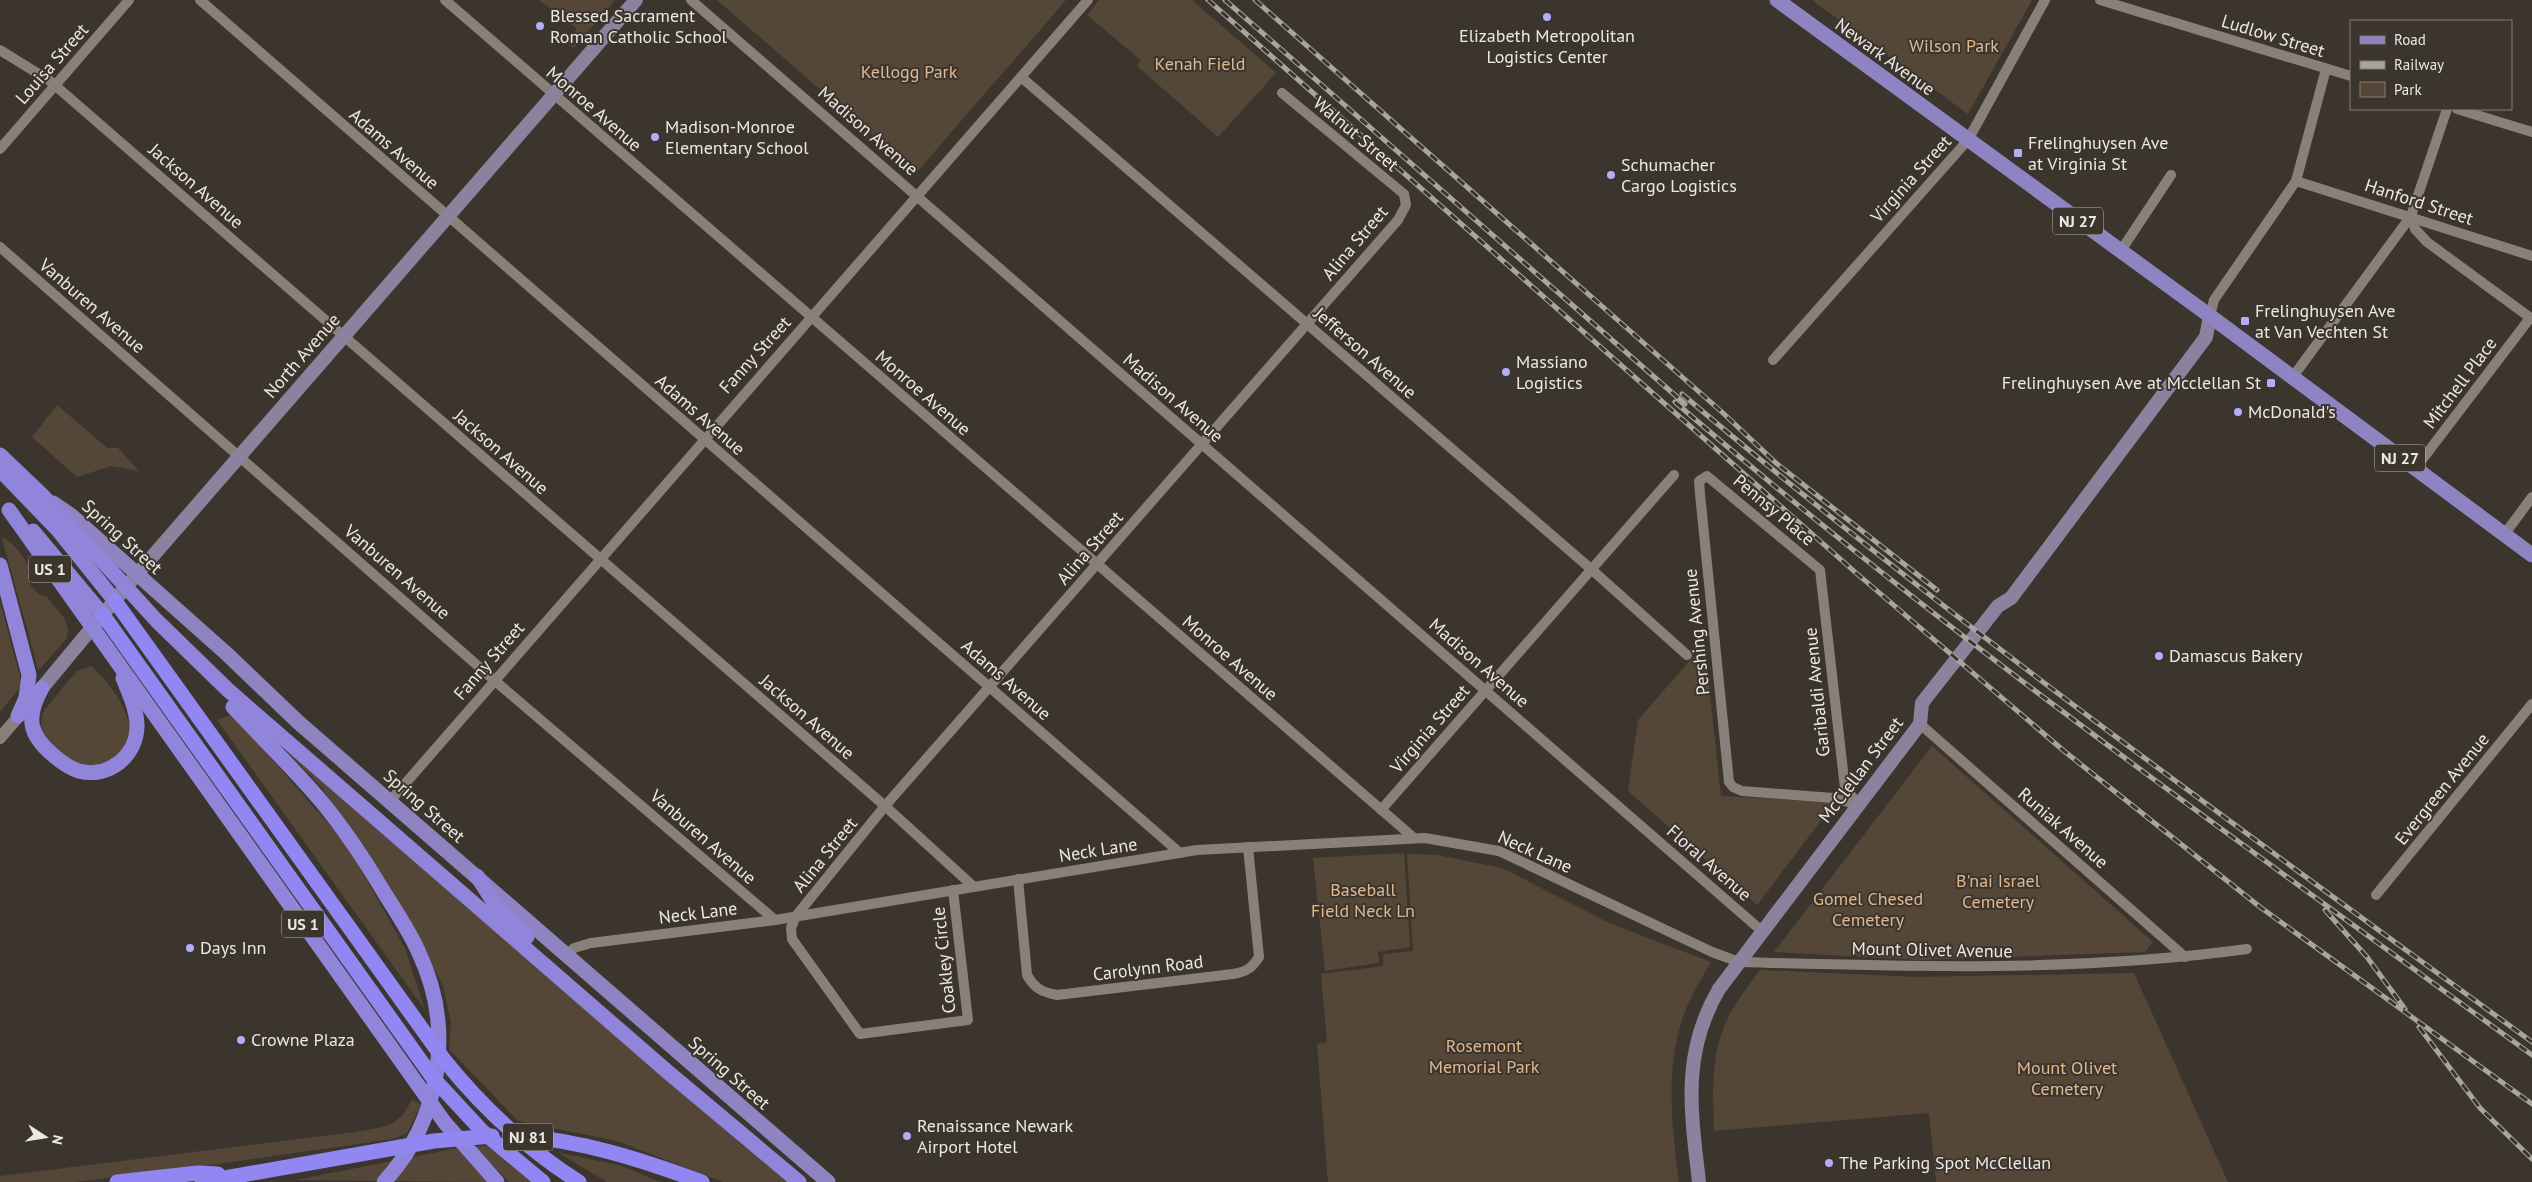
<svg xmlns="http://www.w3.org/2000/svg" width="2532" height="1182" viewBox="0 0 2532 1182" font-family="'PT Sans',sans-serif">
<rect width="100%" height="100%" fill="#3c352e"/>
<g fill="#554738">
<path d="M539,0h76l-41,48 -8,-6 11,-13z"/>
<path d="M717,0h349l-150,173z"/>
<path d="M1099,0h93l84,73 -58,64 -81,-71 4,-6 -54,-45z"/>
<path d="M1812,0h220l-64,114z"/>
<path d="M57,405l50,43h11l21,23 -28,-5 -34,11 -45,-40z"/>
<path d="M2,538c13,4 22,20 28,31l-3,2 3,13 8,10 8,2 18,22 4,11 -1,9 -27,31h-2z"/>
<path d="M0,601l22,84 -22,27z"/>
<path d="M1693,657h13l15,139 109,6 2,4 -75,99 -129,-114 10,-71z"/>
<path d="M91,666c17,14 47,53 37,77 -1,3 -5,6 -7,9 -24,30 -66,5 -82,-22l2,-1 1,-14 3,-6 32,-38z"/>
<path d="M232,714l115,131 58,103 20,62 -208,-290z"/>
<path d="M280,744l461,400 48,38h-66l-106,-41 -99,-20 -69,-72 2,-26 -8,-37 -33,-64 -88,-134z"/>
<path d="M1932,746l221,196 -8,10 -223,8 -148,-8z"/>
<path d="M1404,853l6,94 -32,5 1,11 -54,8 -12,-113z"/>
<path d="M1407,854l30,1 65,13 107,55 102,39c-10,18 -22,36 -28,55 -18,53 -11,111 -4,165h-351l-11,-138 10,-2 -6,-68 62,-8v-12l30,-3z"/>
<path d="M1760,970l157,7 217,-4 94,209h-292l-7,-69 -215,18c-1,-33 -3,-68 8,-99 8,-23 24,-43 38,-62z"/>
<path d="M412,1099l9,6 -14,28 -14,6 -190,27 -128,16h-75v-6l355,-44c29,-5 44,-4 57,-33z"/>
<path d="M490,1145l45,37h-26l-34,-35z"/>
<path d="M458,1148l30,34 -192,-2z"/>
<path d="M557,1152l65,14 38,16h-53z"/>
</g>
<g fill="none" stroke-linecap="round" stroke-linejoin="round">
<g stroke="#898179" stroke-width="10">
<path d="M200,0l980,853"/>
<path d="M445,0l969,838"/>
<path d="M691,0l1072,932"/>
<path d="M2100,0l251,76"/>
<path d="M0,50l50,31 835,725 89,81"/>
<path d="M1021,77l570,492 96,86"/>
<path d="M2457,109l75,23"/>
<path d="M0,149l129,-149"/>
<path d="M2296,181l236,75"/>
<path d="M2411,216l4,13 12,13 105,77"/>
<path d="M0,247l494,433 281,240"/>
<path d="M2120,252l51,-77"/>
<path d="M2210,316l4,-16 82,-119 30,-112"/>
<path d="M1773,360l195,-220 77,-140"/>
<path d="M2292,378l119,-162 36,-107"/>
<path d="M2415,469l115,-151"/>
<path d="M1707,476l113,94 25,218 14,17 -26,-7 -91,-7 -9,-4 -4,-5 -29,-288 -1,-13z"/>
<path d="M2504,535l28,-38"/>
<path d="M1920,724l265,233"/>
<path d="M390,801c231,-268 465,-534 698,-801"/>
<path d="M1381,810l293,-335"/>
<path d="M1018,879l9,96c8,14 15,17 30,20l176,-21c13,-2 19,-6 26,-17l-11,-110"/>
<path d="M953,890l15,130 -108,14 -68,-95 -1,-11 5,-12 89,-110 513,-586 8,-15 -2,-11 -122,-101"/>
<path d="M2376,895l156,-191"/>
<path d="M566,956l8,-8 17,-5 184,-23 422,-70 228,-12 74,13 213,101 27,10c170,5 339,10 508,-13"/>
</g>
<path stroke="#898179" stroke-width="12" d="M0,738l24,-28"/>
<g stroke="#8c829d" stroke-width="14">
<path d="M42,688l83,-100 511,-588"/>
<path d="M1699,1182c-8,-71 -18,-128 20,-193l201,-265 2,-21 76,-97 13,-8 195,-261 4,-21"/>
</g>
<g stroke="#8e84c2" stroke-width="15">
<path d="M1777,0l433,316 322,239"/>
<path d="M53,503l19,13 156,139 70,67 530,460"/>
</g>
<g stroke="#9085da" stroke-width="15">
<path d="M0,455l44,42 112,123 72,70 441,383 130,109"/>
<path d="M0,470l58,60 57,71"/>
<path d="M9,510l436,613 52,59"/>
<path d="M33,531l70,84"/>
<path d="M0,565l29,110 -3,23 -8,18"/>
<path d="M42,688c-16,29 -14,46 11,67 8,7 16,13 26,16 29,8 58,-15 58,-45 0,-16 -8,-33 -14,-48"/>
<path d="M233,707c29,31 60,61 88,94 24,29 45,61 64,93 12,19 25,38 34,59 36,76 22,167 -35,229"/>
<path d="M477,876l19,30 31,31"/>
</g>
<g stroke="#9286f2" stroke-width="15">
<path d="M115,601l330,460c38,47 82,88 134,121"/>
<path d="M103,615l330,463 50,54 60,50"/>
<path d="M517,1136c64,4 125,24 185,46"/>
<path d="M117,1182l81,-9 20,1"/>
<path d="M202,1182l232,-41 58,-5"/>
</g>
<g stroke="#aaa49f" stroke-width="5">
<g id="rail">
<path d="M1208,0l647,572 209,179 196,156 272,197"/>
<path d="M1225,0l460,404"/>
<path d="M1255,0l468,413 53,50 161,127"/>
<path d="M1682,394c272,231 563,438 850,648"/>
<path d="M1675,402c272,235 567,441 857,653"/>
<path d="M2325,910l42,47 38,52"/>
<path d="M2419,1027l61,81 52,51"/>
</g>
</g>
<use href="#rail" stroke="#3c352e" stroke-width="3" stroke-dasharray="9" stroke-linecap="butt"/>
</g>
<g fill="#b2adf9" stroke="#3c352e" stroke-width="2">
<circle cx="1547" cy="17" r="5"/>
<circle cx="540" cy="26" r="5"/>
<circle cx="655" cy="137" r="5"/>
<rect x="2013" y="148" width="10" height="10" rx="2.5"/>
<circle cx="1611" cy="175" r="5"/>
<rect x="2240" y="316" width="10" height="10" rx="2.5"/>
<circle cx="1506" cy="372" r="5"/>
<rect x="2266" y="378" width="10" height="10" rx="2.5"/>
<circle cx="2238" cy="412" r="5"/>
<circle cx="2159" cy="656" r="5"/>
<circle cx="190" cy="948" r="5"/>
<circle cx="241" cy="1040" r="5"/>
<circle cx="907" cy="1136" r="5"/>
<circle cx="1829" cy="1163" r="5"/>
</g>
<g text-anchor="middle" stroke-width="4" stroke-linejoin="round" paint-order="stroke">
<g fill="#3c352e" stroke="#b8b2ad" stroke-width="1">
<rect x="2053" y="207.5" width="50" height="27" rx="4"/>
<rect x="2375" y="444.5" width="50" height="27" rx="4"/>
<rect x="29" y="555.5" width="42" height="27" rx="4"/>
<rect x="282" y="910.5" width="42" height="27" rx="4"/>
<rect x="503" y="1123.5" width="50" height="27" rx="4"/>
</g>
<g font-size="16" font-weight="bold" fill="#ede8e4">
<text x="2078" y="227">NJ 27</text>
<text x="2400" y="464">NJ 27</text>
<text x="50" y="575">US 1</text>
<text x="303" y="930">US 1</text>
<text x="528" y="1143">NJ 81</text>
</g>
<g font-size="18" fill="#ede8e4" stroke="#3c352e" text-anchor="start">
<text x="550" y="22">Blessed Sacrament<tspan x="550" dy="21">Roman Catholic School</tspan></text>
<text x="1547" y="42" text-anchor="middle">Elizabeth Metropolitan<tspan x="1547" dy="21">Logistics Center</tspan></text>
<text x="665" y="133">Madison-Monroe<tspan x="665" dy="21">Elementary School</tspan></text>
<text x="2028" y="149">Frelinghuysen Ave<tspan x="2028" dy="21">at Virginia St</tspan></text>
<text x="1621" y="171">Schumacher<tspan x="1621" dy="21">Cargo Logistics</tspan></text>
<text x="2255" y="317">Frelinghuysen Ave<tspan x="2255" dy="21">at Van Vechten St</tspan></text>
<text x="1516" y="368">Massiano<tspan x="1516" dy="21">Logistics</tspan></text>
<text x="2261" y="389" text-anchor="end">Frelinghuysen Ave at Mcclellan St</text>
<text x="2248" y="418">McDonald's</text>
<text x="2169" y="662">Damascus Bakery</text>
<text x="200" y="954">Days Inn</text>
<text x="251" y="1046">Crowne Plaza</text>
<text x="917" y="1132">Renaissance Newark<tspan x="917" dy="21">Airport Hotel</tspan></text>
<text x="1839" y="1169">The Parking Spot McClellan</text>
</g>
<g font-size="18" fill="#ede8e4" stroke="#3c352e">
<text transform="translate(2273 36) rotate(17)" y="6">Ludlow Street</text>
<text transform="translate(1885 57) rotate(36)" y="6">Newark Avenue</text>
<text transform="translate(52 64) rotate(-49)" y="6">Louisa Street</text>
<text transform="translate(594 109) rotate(41)" y="6">Monroe Avenue</text>
<text transform="translate(868 131) rotate(41)" y="6">Madison Avenue</text>
<text transform="translate(1356 134) rotate(40)" y="6">Walnut Street</text>
<text transform="translate(394 149) rotate(41)" y="6">Adams Avenue</text>
<text transform="translate(1911 179) rotate(-48)" y="6">Virginia Street</text>
<text transform="translate(196 186) rotate(41)" y="6">Jackson Avenue</text>
<text transform="translate(2419 202) rotate(18)" y="6">Hanford Street</text>
<text transform="translate(1355 243) rotate(-50)" y="6">Alina Street</text>
<text transform="translate(92 306) rotate(41)" y="6">Vanburen Avenue</text>
<text transform="translate(1365 353) rotate(41)" y="6">Jefferson Avenue</text>
<text transform="translate(755 355) rotate(-48)" y="6">Fanny Street</text>
<text transform="translate(302 356) rotate(-49)" y="6">North Avenue</text>
<text transform="translate(2460 383) rotate(-53)" y="6">Mitchell Place</text>
<text transform="translate(923 393) rotate(41)" y="6">Monroe Avenue</text>
<text transform="translate(1173 398) rotate(41)" y="6">Madison Avenue</text>
<text transform="translate(700 415) rotate(41)" y="6">Adams Avenue</text>
<text transform="translate(501 452) rotate(41)" y="6">Jackson Avenue</text>
<text transform="translate(1774 510) rotate(40)" y="6">Pennsy Place</text>
<text transform="translate(122 537) rotate(42)" y="6">Spring Street</text>
<text transform="translate(1090 548) rotate(-49)" y="6">Alina Street</text>
<text transform="translate(397 572) rotate(41)" y="6">Vanburen Avenue</text>
<text transform="translate(1697 632) rotate(-96)" y="6">Pershing Avenue</text>
<text transform="translate(1230 658) rotate(41)" y="6">Monroe Avenue</text>
<text transform="translate(489 661) rotate(-49)" y="6">Fanny Street</text>
<text transform="translate(1479 663) rotate(41)" y="6">Madison Avenue</text>
<text transform="translate(1006 680) rotate(41)" y="6">Adams Avenue</text>
<text transform="translate(1817 692) rotate(-96)" y="6">Garibaldi Avenue</text>
<text transform="translate(807 717) rotate(41)" y="6">Jackson Avenue</text>
<text transform="translate(1430 729) rotate(-49)" y="6">Virginia Street</text>
<text transform="translate(1861 770) rotate(-53)" y="6">McClellan Street</text>
<text transform="translate(2442 789) rotate(-51)" y="6">Evergreen Avenue</text>
<text transform="translate(424 806) rotate(41)" y="6">Spring Street</text>
<text transform="translate(2063 828) rotate(41)" y="6">Runiak Avenue</text>
<text transform="translate(703 837) rotate(41)" y="6">Vanburen Avenue</text>
<text transform="translate(1098 850) rotate(-9)" y="6">Neck Lane</text>
<text transform="translate(1535 852) rotate(24)" y="6">Neck Lane</text>
<text transform="translate(825 855) rotate(-51)" y="6">Alina Street</text>
<text transform="translate(1709 863) rotate(41)" y="6">Floral Avenue</text>
<text transform="translate(698 913) rotate(-7)" y="6">Neck Lane</text>
<text transform="translate(1932 950) rotate(1)" y="6">Mount Olivet Avenue</text>
<text transform="translate(944 960) rotate(-96)" y="6">Coakley Circle</text>
<text transform="translate(1148 968) rotate(-7)" y="6">Carolynn Road</text>
<text transform="translate(729 1073) rotate(41)" y="6">Spring Street</text>
</g>
<g font-size="18" fill="#e1b88d" stroke="#3c352e">
<text x="1954" y="52">Wilson Park</text>
<text x="1200" y="70">Kenah Field</text>
<text x="909" y="78">Kellogg Park</text>
<text x="1998" y="887">B'nai Israel<tspan x="1998" dy="21">Cemetery</tspan></text>
<text x="1363" y="896">Baseball<tspan x="1363" dy="21">Field Neck Ln</tspan></text>
<text x="1868" y="905">Gomel Chesed<tspan x="1868" dy="21">Cemetery</tspan></text>
<text x="1484" y="1052">Rosemont<tspan x="1484" dy="21">Memorial Park</tspan></text>
<text x="2067" y="1074">Mount Olivet<tspan x="2067" dy="21">Cemetery</tspan></text>
</g>
</g>
<rect x="2350" y="20" width="162" height="90" fill="#3c352e" stroke="#837d77"/>
<rect x="2360" y="36" width="25" height="8" fill="#8e84c2" stroke="#837d77"/>
<text x="2394" y="45" font-size="15" fill="#ede8e4">Road</text>
<rect x="2360" y="61" width="25" height="8" fill="#aaa49f" stroke="#837d77"/>
<text x="2394" y="70" font-size="15" fill="#ede8e4">Railway</text>
<rect x="2360" y="82" width="25" height="15" fill="#554738" stroke="#837d77"/>
<text x="2394" y="95" font-size="15" fill="#ede8e4">Park</text>
<g transform="translate(45 1137) rotate(102)" stroke="#3c352e" stroke-width="4" paint-order="stroke">
<path d="M0-4L9 19L0 12L-9 19Z" fill="#ede8e4"/>
<text y="-8" font-size="14" font-weight="bold" text-anchor="middle" fill="#ede8e4">N</text>
</g>
</svg>
